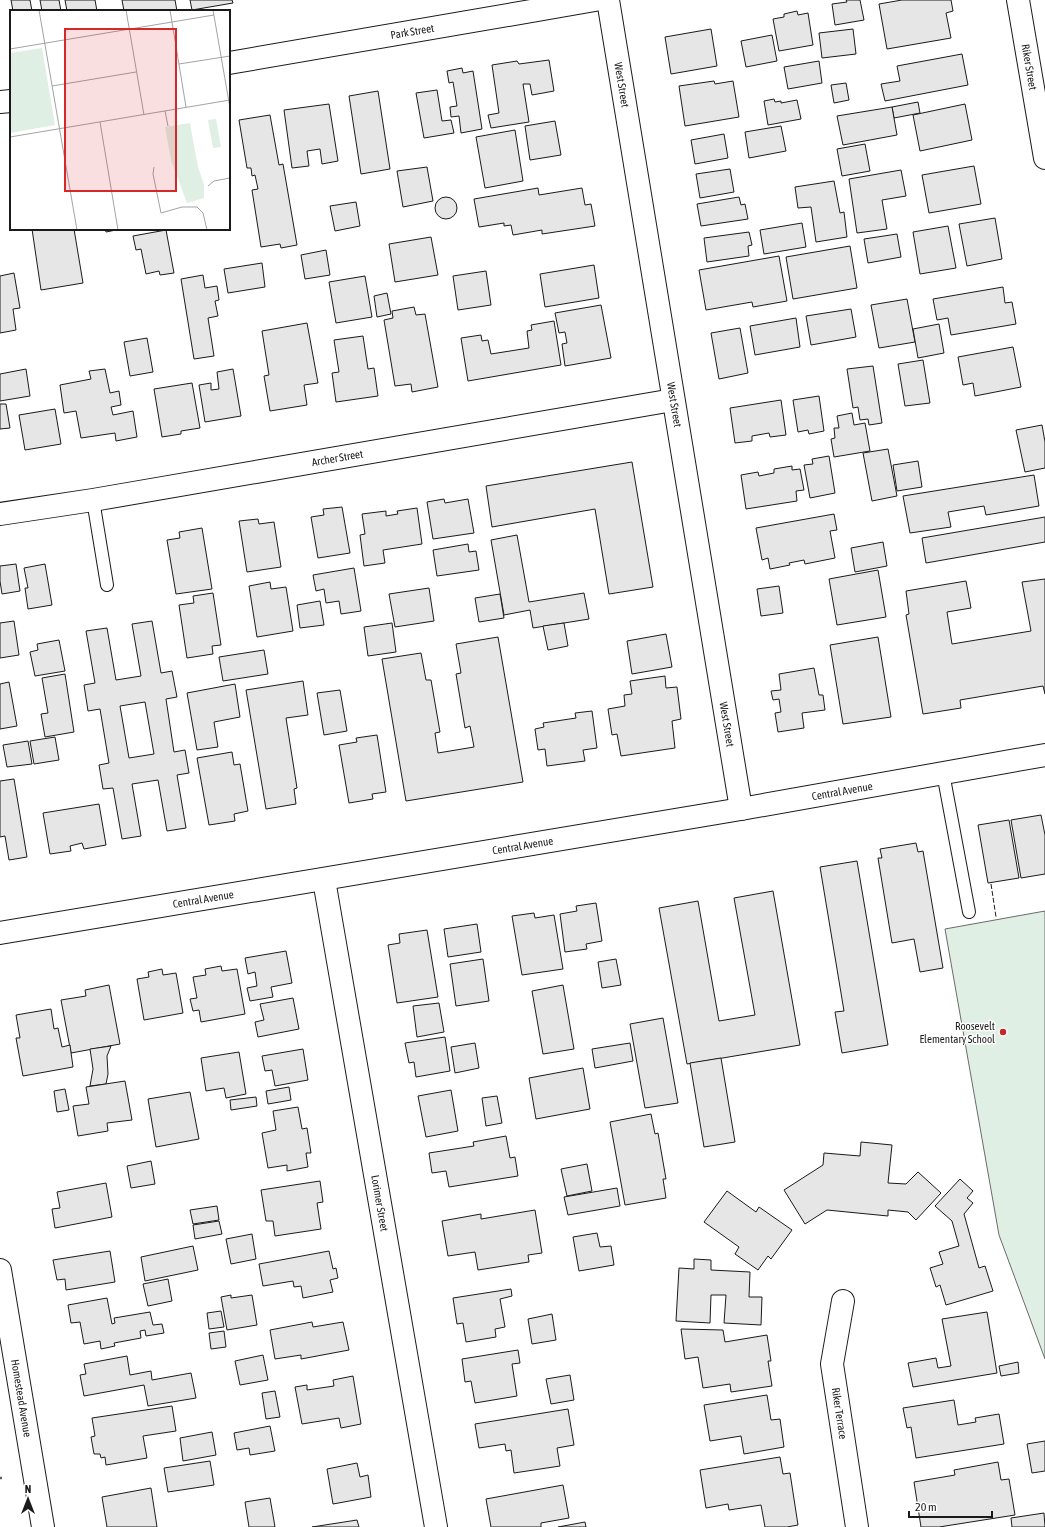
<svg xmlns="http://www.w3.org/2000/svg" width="1045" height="1527" viewBox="0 0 1045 1527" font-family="'Asap Condensed',sans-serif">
<rect width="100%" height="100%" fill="#fff"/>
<path fill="#e0efe3" stroke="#6a6a6a" d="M1045,911v448l-46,-124 -54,-306z"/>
<g fill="#e6e6e6" stroke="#1a1a1a" fill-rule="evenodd">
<path d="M11,0h19l2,11h-19z"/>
<path d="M40,0h19l2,11h-19z"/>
<path d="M65,0h30l2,11h-30z"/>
<path d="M122,0h53l2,11h-53z"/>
<path d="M190,0h42l1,3 -41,7z"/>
<path d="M846,0h14l4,20 -29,5 -3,-21 15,-2z"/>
<path d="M902,0h49l2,11 -7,2 5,25 -64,11 -8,-45z"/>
<path d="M797,11l1,4 10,-2 5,32 -34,6 -6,-32 11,-2v-3z"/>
<path d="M711,29l6,37 -46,8 -6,-37z"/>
<path d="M853,29l3,25 -34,4 -3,-25z"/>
<path d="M772,35l5,26 -31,6 -5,-26z"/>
<path d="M962,54l6,31 -83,16 -4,-17 19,-3 -3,-15z"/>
<path d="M549,60l5,31 -22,4 -2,-11h-7l6,38 -38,6 -3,-13 11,-2 -7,-48 25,-4 2,3z"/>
<path d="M819,61l3,22 -34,6 -4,-22z"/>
<path d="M462,68l1,5 10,-2 9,58 -21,4 -2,-17 -8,1 -1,-10 7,-1 -4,-24 -4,1 -2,-12z"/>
<path d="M714,81l1,3 18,-3 6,36 -54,9 -6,-40z"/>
<path d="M846,83l3,17 -15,3 -3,-18z"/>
<path d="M437,90l5,31 9,-1 3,13 -30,5 -8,-45z"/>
<path d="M378,91l12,78 -29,5 -12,-78z"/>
<path d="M774,99l1,3 6,-1v2l16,-3 4,19 -33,6 -4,-24z"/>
<path d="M918,102l2,11 -26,5 -2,-11z"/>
<path d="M329,104l9,57 -16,3 -2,-15 -13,2 2,15 -17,2 -8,-58z"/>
<path d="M965,104l7,36 -52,11 -7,-36z"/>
<path d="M892,107l5,28 -54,10 -6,-29z"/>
<path d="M270,115l9,50 4,-1 14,81 -16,3 -1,-4 -19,3 -9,-57 6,-1 -3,-14 -3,1 -1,-8h-4l-8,-48z"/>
<path d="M555,121l6,34 -31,5 -5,-34z"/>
<path d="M781,126l5,25 -37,7 -4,-26z"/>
<path d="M515,130l8,51 -38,7 -9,-51z"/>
<path d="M724,134l4,24 -33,6 -4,-24z"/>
<path d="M865,144l5,27 -28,5 -5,-27z"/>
<path d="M974,166l7,38 -52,9 -7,-38z"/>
<path d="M427,167l6,34 -30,6 -6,-36z"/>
<path d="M730,169l4,23 -34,6 -4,-24z"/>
<path d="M901,170l5,26 -24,4 5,29 -30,4 -8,-54z"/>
<path d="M834,181l6,32 4,-1 3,25 -31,5 -5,-35 -13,1 -3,-21z"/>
<path d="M538,188l1,7 43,-7 3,17 6,-1 4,22 -53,8v-4l-29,5 -2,-10 -7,1v-3l-25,4 -5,-28z"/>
<path d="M739,197l2,8 4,-1 3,15 -47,7 -4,-22z"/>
<circle cx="446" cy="208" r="11"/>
<path d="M356,202l4,24 -25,5 -5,-25z"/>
<path d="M995,218l7,41 -35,7 -8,-42z"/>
<path d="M802,223l4,24 -42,7 -4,-24z"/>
<path d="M948,226l8,42 -36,6 -7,-42z"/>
<path d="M32,229h42l9,54 -42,7z"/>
<path d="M105,229h16l-15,3z"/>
<path d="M166,230l8,43 -14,2 -1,-4 -13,3 -5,-25 -5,1 -3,-14z"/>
<path d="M749,232l3,13 -4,1 1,10 -42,6 -3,-24z"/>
<path d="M897,234l4,23 -33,6 -4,-24z"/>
<path d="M431,237l7,38 -43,7 -6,-38z"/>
<path d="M850,246l7,42 -64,11 -7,-42z"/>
<path d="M326,250l4,25 -25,4 -4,-24z"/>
<path d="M779,256l8,45 -34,6 -1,-5 -46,8 -7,-40z"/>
<path d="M262,263l3,24 -37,6 -4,-24z"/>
<path d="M594,265l5,33 -54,9 -5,-33z"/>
<path d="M486,271l5,34 -33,5 -5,-34z"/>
<path d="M14,273l6,35 -7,1 3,21 -16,3v-57z"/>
<path d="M203,275l2,13 12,-2 2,14 -4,1 3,15 -10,2 6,38 -20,3 -13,-80z"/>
<path d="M365,276l7,41 -36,6 -7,-41z"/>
<path d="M1003,287l2,16 7,-1 4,22 -65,11 -3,-17 -11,2 -4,-21z"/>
<path d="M387,293l4,21 -14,3 -3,-21z"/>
<path d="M907,299l8,43 -36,6 -8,-43z"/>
<path d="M601,305l10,53 -46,8 -3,-22 5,-1 -2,-11 -6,1 -4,-20z"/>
<path d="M414,307l2,8 9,-1 13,73 -26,5 -1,-8 -16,2 -11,-66 9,-2 -1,-7z"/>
<path d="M851,309l5,28 -45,8 -5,-29z"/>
<path d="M796,318l4,29 -45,8 -5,-29z"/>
<path d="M554,321l7,44 -93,16 -7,-43 20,-3 1,6 6,-1 3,14 38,-6 -2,-17 5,-1 -1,-5z"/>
<path d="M307,323l11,60 -14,2 3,20 -37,6 -6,-35 5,-1 -7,-44z"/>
<path d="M939,324l5,29 -26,5 -5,-29z"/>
<path d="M740,328l8,45 -29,6 -8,-46z"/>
<path d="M363,336l5,33 6,-1 4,28 -42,6 -4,-29 7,-1 -5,-32z"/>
<path d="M147,338l6,34 -23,4 -6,-34z"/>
<path d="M1013,347l8,40 -46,9 -2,-13 -10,2 -5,-28z"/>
<path d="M923,360l7,43 -25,3 -7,-42z"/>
<path d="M873,366l9,57 -13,2 -1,-6 -8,1 -2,-13 -5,1 -6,-39z"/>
<path d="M26,369l4,27 -30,5v-27z"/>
<path d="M105,369l5,24 9,-2 2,14 -10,2 2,8 20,-4 4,26 -21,4 -1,-8 -34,5 -5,-27 -12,2 -4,-28 31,-6 -2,-8z"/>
<path d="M233,369l8,47 -36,6 -6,-37 12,-2v7l8,-1 -2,-17z"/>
<path d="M192,383l8,45 -19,3v3l-19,3 -8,-48z"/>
<path d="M819,396l5,35 -15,3 -1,-4 -10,2 -5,-32z"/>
<path d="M781,400l5,35 -16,2 -1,-4 -17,3v5l-17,2 -5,-35z"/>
<path d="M0,404h6l4,24 -10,1z"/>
<path d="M55,409l6,35 -36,6 -6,-35z"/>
<path d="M852,413l2,12 11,-2 5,28 -36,6 -3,-18 4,-1 -1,-10h5l-2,-12z"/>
<path d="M1042,425l3,17v26l-20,4 -9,-42z"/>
<path d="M888,449l9,47 -25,5 -9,-48z"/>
<path d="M829,456l6,37 -25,5 -6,-33 9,-1 -1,-5z"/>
<path d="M918,461l4,26 -25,4 -4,-26z"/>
<path d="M632,462l21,125 -44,7 -14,-85 -103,18 -6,-41z"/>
<path d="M792,466v4l8,-1 4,21 -8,1 1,10 -51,8 -5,-34 17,-3 1,4 15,-3v-4z"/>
<path d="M1034,475l5,31 -53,9 -2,-9 -36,6 3,15 -41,6 -7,-37z"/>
<path d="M444,499l1,4 23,-4 6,34 -41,6 -6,-37z"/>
<path d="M342,507l8,46 -32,5 -7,-41 13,-2 -1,-6z"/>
<path d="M417,508l5,36 -39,6 2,13 -21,3 -4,-31 5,-1 -3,-20 24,-3v5l12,-2 -1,-3z"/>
<path d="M834,514l3,16 -7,1 5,27 -30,6 -1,-4 -15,3 1,2 -20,4 -2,-11 -6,2 -6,-32z"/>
<path d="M1045,517v25l-119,21 -4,-25z"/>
<path d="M258,519l1,5 15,-2 7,45 -34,5 -8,-51z"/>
<path d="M202,528l10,61 -36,5 -9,-54 13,-2 -1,-6z"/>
<path d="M517,535l12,67 55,-9 5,26 -56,9 -3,-18 -26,5 -13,-75z"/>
<path d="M883,542l4,24 -32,6 -4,-24z"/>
<path d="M468,544l1,8 7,-1 3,19 -42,6 -4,-26z"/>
<path d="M16,564l4,27 -18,3 -2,-13v-15z"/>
<path d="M45,564l7,41 -24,4 -3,-21h3l-4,-20z"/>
<path d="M354,568l7,43 -20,3 -2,-13 -13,2 -2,-14 -8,2 -3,-16z"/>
<path d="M878,570l8,47 -49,8 -8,-46z"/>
<path d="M1045,579v115l-2,-8 -83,14 1,8 -38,6 -17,-99 3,-1 -3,-23 60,-10 5,27 -24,4 5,32 79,-13 -9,-49z"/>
<path d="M270,582l1,7 15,-2 7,44 -36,6 -8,-51z"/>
<path d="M779,586l4,27 -22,3 -4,-27z"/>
<path d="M429,588l5,33 -39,6 -6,-33z"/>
<path d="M213,593l8,52 -9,1 1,8 -26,4 -8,-53 15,-2 -1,-7z"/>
<path d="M500,594l4,24 -25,4 -4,-24z"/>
<path d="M320,601l4,24 -24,3 -3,-23z"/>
<path d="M14,621l5,34 -19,3v-35z"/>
<path d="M152,621l9,52 11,-2 5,26 -11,2 8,53 11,-2 4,23 -12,2 9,53 -19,3 -9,-51 -26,4 9,52 -19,3 -9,-51 -10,1 -4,-24 10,-2 -9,-54 -12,2 -4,-26 11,-2 -9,-52 21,-3 9,52 25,-4 -9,-52zM145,702l9,52 -25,4 -9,-52z"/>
<path d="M392,623l4,29 -28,4 -4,-29z"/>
<path d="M564,623l4,23 -20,4 -5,-24z"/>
<path d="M666,634l6,33 -40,7 -5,-33z"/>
<path d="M498,637l25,145 -117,19 -24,-142 39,-6 5,27h5l9,52 -5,1 3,20 36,-6 -4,-21 -5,2 -9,-54 5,-1 -5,-29z"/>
<path d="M878,637l13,80 -48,7 -13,-79z"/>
<path d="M59,640l6,31 -30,5 -5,-24 8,-2 -1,-6z"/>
<path d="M264,650l4,24 -45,7 -4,-24z"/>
<path d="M814,668l5,27h4l2,15 -23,3 2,15 -26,4 -3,-19 6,-1 -2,-13 -6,1 -2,-9 10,-1 -2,-16z"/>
<path d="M65,674l9,58 -29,5 -4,-23 7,-1 -6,-35z"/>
<path d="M665,676l1,12 11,-1 4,32 -9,2 3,27 -54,8 -4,-22 -5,1 -4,-26 17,-3 -1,-11 8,-1 -2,-13z"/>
<path d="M303,681l5,34 -22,3 11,70 -3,1 2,15 -30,5 -20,-119z"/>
<path d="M9,682l8,44 -17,3v-45z"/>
<path d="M235,684l5,33 -26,5 4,25 -21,3 -10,-57z"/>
<path d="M340,690l7,41 -23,4 -7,-42z"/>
<path d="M592,711l5,37 -14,2 2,11 -38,5 -2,-17 -7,1 -3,-21 9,-2 -1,-4 33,-5 -1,-5z"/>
<path d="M377,735l9,57 -14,2 1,5 -24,4 -10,-58 18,-3 -1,-4z"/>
<path d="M55,737l4,23 -25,4 -4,-23z"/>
<path d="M28,741l4,23 -25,3 -4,-22z"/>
<path d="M232,752l2,13 6,-1 8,47 -14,3 1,7 -26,4 -12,-67z"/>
<path d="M14,779l13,78 -18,3 -4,-24 -5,1v-56z"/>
<path d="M99,804l7,41 -22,4 -2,-6 -12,3 1,5 -21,3 -7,-41z"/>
<path d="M1041,815l4,20v39l-24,4 -10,-58z"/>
<path d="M1009,820l10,58 -31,5 -10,-58z"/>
<path d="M916,843l2,9 5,-1 20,117 -23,4 -6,-33 -22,4 -14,-85h4l-2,-9z"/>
<path d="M857,861l31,184 -46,8 -7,-41 9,-1 -24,-144z"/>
<path d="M773,891l27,154 -113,19 -28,-156 39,-7 21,120 36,-6 -21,-117z"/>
<path d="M596,903l6,38 -16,3 1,5 -22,3 -5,-38 17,-3 -1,-5z"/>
<path d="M534,913l1,5 19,-3 9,54 -41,6 -10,-59z"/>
<path d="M477,924l4,28 -33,5 -4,-28z"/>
<path d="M427,930l11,67 -41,6 -9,-58 12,-2 -1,-9z"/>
<path d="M286,951l6,32 -21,4 2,10 -23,4 -3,-13 10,-2 -2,-14 -7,2 -3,-16z"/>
<path d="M483,959l6,42 -33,5 -6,-42z"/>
<path d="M616,959l5,26 -19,3 -4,-26z"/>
<path d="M221,966l1,5 15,-2 8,45 -44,8 -2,-12 -6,1 -3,-12 7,-1 -4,-21 13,-2 -1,-6z"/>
<path d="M162,969l1,6 13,-2 7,40 -39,7 -7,-41 12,-2 -1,-5z"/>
<path d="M109,985l11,59 -49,9 -10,-53 25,-4 -1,-6z"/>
<path d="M563,985l11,64 -31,5 -11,-63z"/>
<path d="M293,998l6,31 -41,8 -3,-15 9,-2 -4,-16z"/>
<path d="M439,1003l5,29 -27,5 -4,-31z"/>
<path d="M51,1009l3,20 4,-1 4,19 8,-2 3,22 -50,9 -7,-38h4l-4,-23z"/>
<path d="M663,1018l15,85 -33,5 -15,-84z"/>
<path d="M445,1037l5,34 -34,6 -2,-15 -5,1 -4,-20z"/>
<path d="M475,1043l4,25 -24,5 -4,-26z"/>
<path d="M630,1043l3,18 -38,7 -3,-19z"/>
<path d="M111,1046l-4,10 1,18 -2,10 -16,2 3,-17 -3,-20z"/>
<path d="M303,1049l5,31 -33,6 -3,-16 -7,1 -3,-15z"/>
<path d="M239,1052l7,42 -20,4 -2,-10 -18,3 -5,-33z"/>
<path d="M721,1058l14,84 -31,5 -14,-84z"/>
<path d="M583,1068l7,41 -54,10 -7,-41z"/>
<path d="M125,1081l7,39 -25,3 1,8 -30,5 -5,-30 16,-2 -3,-17z"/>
<path d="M289,1087l2,13 -23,4 -2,-13z"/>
<path d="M65,1089l4,21 -12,2 -3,-21z"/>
<path d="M451,1090l7,41 -32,6 -8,-41z"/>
<path d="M190,1092l9,47 -43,8 -8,-48z"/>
<path d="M497,1096l5,27 -16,3 -4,-28z"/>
<path d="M256,1097l1,9 -26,4 -1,-10z"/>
<path d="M298,1107l4,22 5,-1 4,25h-5l2,14 -21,4v-6l-19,3 -6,-35 14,-3 -3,-19z"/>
<path d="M651,1114l4,20 3,-1 8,46h-3l3,19 -41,7 -15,-83z"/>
<path d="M506,1136l4,22 5,-1 3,19 -69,11 -3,-16 -14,2 -3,-20 45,-7 -1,-4z"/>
<path d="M861,1142l31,3 -4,38 18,1 12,-12 23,21 -25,27 -8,-8 -20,-2v6l-61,-6 -22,14 -21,-34 39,-25 1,-12 36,3z"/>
<path d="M151,1161l4,23 -24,4 -4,-22z"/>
<path d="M587,1164l5,27 -25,5 -6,-27z"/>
<path d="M960,1179l13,12 -6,7 6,5 -9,11 15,54 6,-2 8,25 -47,14 -6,-20 -4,2 -6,-19 13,-4 -4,-12 20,-6 -7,-25 -17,-15z"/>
<path d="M320,1181l3,21 -6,1 4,26 -46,7 -2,-15h-7l-5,-31z"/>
<path d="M106,1183l6,34 -57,11 -3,-19 8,-1 -3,-16z"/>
<path d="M617,1188l3,18 -52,9 -4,-18z"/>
<path d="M727,1191l29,21 3,-5 33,23 -21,29 -3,-3 -10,14 -23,-16 4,-7 -35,-25z"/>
<path d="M217,1206l2,14 -26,4 -3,-14z"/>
<path d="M535,1210l7,43 -14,2 1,7 -51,8 -3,-18 -27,4 -6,-35 39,-7v5z"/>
<path d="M219,1221l3,13 -27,5 -2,-14z"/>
<path d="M597,1233l3,14 11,-1 3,19 -35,6 -6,-34z"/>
<path d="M252,1234l4,25 -25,5 -5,-25z"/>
<path d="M193,1246l5,24 -53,11 -4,-24z"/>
<path d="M110,1251l5,31 -49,8 -1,-11 -8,1 -4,-20z"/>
<path d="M329,1251l4,18 3,-1 2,10 -8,2 3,12 -30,6 -2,-12 -7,1 -1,-6 -30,5 -4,-22z"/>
<path d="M694,1259l17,1v10l39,2 -1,25h13l-1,28 -37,-2 2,-28h-15l-1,28 -34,-2 3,-53 15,1z"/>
<path d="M168,1279l4,22 -24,5 -5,-22z"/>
<path d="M511,1289l1,7 -12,3 5,28 -10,2 1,8 -30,5 -3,-19 -6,1 -4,-26z"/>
<path d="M231,1295v3l21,-3 5,30 -30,5 -6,-33z"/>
<path d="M107,1298l5,26 3,-1 -1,-5 36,-6 3,13 9,-1 2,9 -18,3 -1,-6 -5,1 1,7 -27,5 1,3 -14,3 -1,-8 -16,3 -4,-22 -9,1 -3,-18z"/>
<path d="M221,1311l3,16 -15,2 -2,-16z"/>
<path d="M987,1312l10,61 -84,14 -5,-24 28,-5 2,10 13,-2 -9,-47z"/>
<path d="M552,1314l4,26 -24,4 -4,-25z"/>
<path d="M312,1322l1,5 30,-5 6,28 -48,9v-4l-26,4 -5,-29z"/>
<path d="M681,1329l42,1 2,12 42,-7 4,26h-3l4,25 -41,6 -1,-8 -27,4 -5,-31 -13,2z"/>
<path d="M224,1331l2,16 -15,2 -2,-16z"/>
<path d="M518,1350l2,13 -8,1 5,32 -42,7 -4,-22 -6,1 -3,-23z"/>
<path d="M263,1355l5,25 -28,5 -5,-24z"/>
<path d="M127,1356l3,19 21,-4 1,9 39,-7 5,25 -48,8 -4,-21 -60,11 -4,-21 6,-1 -2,-10z"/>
<path d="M1018,1362l1,11 -18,3 -2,-10z"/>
<path d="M570,1375l4,25 -23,4 -5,-25z"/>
<path d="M353,1376l8,48 -20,4 -2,-10 -37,6 -7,-37 12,-2v5l27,-4 -1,-6z"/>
<path d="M275,1391l5,26 -14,2 -4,-26z"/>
<path d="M767,1395l4,25 9,-1 4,28 -40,7 -3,-18 -31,5 -6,-36z"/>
<path d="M954,1400l4,25 18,-3 -1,-4 24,-4 5,30 -88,14 -5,-31 -4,1 -4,-20z"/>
<path d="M172,1406l4,25 -33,5 4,22 -41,7 -1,-8 -4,1 -1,-4h-6l-3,-17 4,-1 -3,-18z"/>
<path d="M568,1409l6,36 -17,3 3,18 -46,7 -3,-23 -5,1 -1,-7 -26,4 -4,-24z"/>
<path d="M270,1426l5,25 -25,4 -1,-7 -12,2 -3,-17z"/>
<path d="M212,1432l4,23 -33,6 -3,-23z"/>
<path d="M1045,1441v30l-13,2 -5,-29z"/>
<path d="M780,1457l3,17 7,-1 8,52 -11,2h-22l-4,-22 -32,5 -1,-6 -22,4 -6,-38z"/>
<path d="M210,1461l4,24 -46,7 -4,-24z"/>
<path d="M998,1462l3,18 8,-1 6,36 -76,12h-18l-7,-45 41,-7 -1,-5z"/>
<path d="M357,1463l3,14 8,-2 3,22 -38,7 -6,-35z"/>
<path d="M563,1485l6,33 -28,5v4h-50l-5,-28z"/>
<path d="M151,1488l6,39h-50l-5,-30z"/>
<path d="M270,1498l5,29h-26l-4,-25z"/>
<path d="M1044,1513l1,14h-33l-1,-9z"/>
<path d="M357,1520l2,7h-47z"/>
<path d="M585,1522l1,5h-28z"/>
</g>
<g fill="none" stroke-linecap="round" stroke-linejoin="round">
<g stroke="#1a1a1a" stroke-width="14">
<g id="lane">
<path d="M93,500l14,85"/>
<path d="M943,773l26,139"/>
</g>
</g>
<g stroke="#1a1a1a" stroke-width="24">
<g id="street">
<path id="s1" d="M608,0l133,809"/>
<path id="s2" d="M1018,0l27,158"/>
<path id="s3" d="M229,63l366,-63"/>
<path d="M0,102l11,-1"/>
<path id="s4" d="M0,514l93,-14 580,-100"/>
<path id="s5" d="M324,880l112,647"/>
<path id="s6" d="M0,1270l43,257"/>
<path id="s7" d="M843,1301l-11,63 25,163"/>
</g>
</g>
<g stroke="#1a1a1a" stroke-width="24">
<g id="secondary">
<path id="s8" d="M0,933l741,-124 304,-54"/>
</g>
</g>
<path stroke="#5f5f5f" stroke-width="2.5" stroke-dasharray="3 2" stroke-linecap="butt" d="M0,1478h2"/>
<use href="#lane" stroke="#fff" stroke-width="12"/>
<use href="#street" stroke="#fff" stroke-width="22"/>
<use href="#secondary" stroke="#fff" stroke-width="22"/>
<path stroke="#1a1a1a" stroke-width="1" stroke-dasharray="5 2" stroke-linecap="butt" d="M991,884l5,33"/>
</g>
<circle fill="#c62828" stroke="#fff" stroke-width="1.5" cx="1003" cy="1032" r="4"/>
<g text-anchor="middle" stroke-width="3" stroke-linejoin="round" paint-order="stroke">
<g font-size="11" fill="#1a1a1a" stroke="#fff">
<text dy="4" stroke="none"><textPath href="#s3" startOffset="186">Park Street</textPath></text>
<text dy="4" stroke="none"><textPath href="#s2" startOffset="68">Riker Street</textPath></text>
<text dy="4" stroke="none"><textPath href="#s1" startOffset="86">West Street</textPath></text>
<text dy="4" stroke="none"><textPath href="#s1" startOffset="410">West Street</textPath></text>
<text dy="4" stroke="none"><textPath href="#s4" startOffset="342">Archer Street</textPath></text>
<text dy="4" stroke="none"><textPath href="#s1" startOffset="734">West Street</textPath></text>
<text dy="4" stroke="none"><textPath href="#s8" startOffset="854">Central Avenue</textPath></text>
<text dy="4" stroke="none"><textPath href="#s8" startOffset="530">Central Avenue</textPath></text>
<text dy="4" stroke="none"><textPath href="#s8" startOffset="206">Central Avenue</textPath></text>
<text dy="4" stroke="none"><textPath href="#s5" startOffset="328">Lorimer Street</textPath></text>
<text dy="4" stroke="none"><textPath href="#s6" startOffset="130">Homestead Avenue</textPath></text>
<text dy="4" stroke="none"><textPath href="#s7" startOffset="114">Riker Terrace</textPath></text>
</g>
<g font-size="11" fill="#1a1a1a" stroke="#fff" text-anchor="end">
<text x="995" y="1030">Roosevelt<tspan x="995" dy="13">Elementary School</tspan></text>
</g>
</g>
<g transform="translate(10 10)">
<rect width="220" height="220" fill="#fff"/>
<path d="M32,38l13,77 -45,8v-80zM206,109l5,28 -8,1 -5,-28zM180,113l8,44 6,18v13l-17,5 -16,-43 -6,-33z" fill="#e0efe3"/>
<path fill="none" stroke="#a3a3a3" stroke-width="1" d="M29,0l38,220M116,0l18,105M160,0l16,97M203,0l17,98M0,39l204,-34M169,54l51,-8M42,76l84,-14M155,101l3,15M90,112l18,108M0,127l220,-37M144,157l-1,7 8,39 21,-6h15l6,6 4,17M198,176l6,-5 16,-3"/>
<path fill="#d62828" fill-opacity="0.15" stroke="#d62828" stroke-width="2" d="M55,19h111v162h-111z"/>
<rect width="220" height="220" fill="none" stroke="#1a1a1a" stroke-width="2"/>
</g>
<g transform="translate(28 1499)" stroke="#ffffff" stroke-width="3" paint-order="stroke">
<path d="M0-3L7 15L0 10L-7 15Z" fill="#1a1a1a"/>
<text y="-6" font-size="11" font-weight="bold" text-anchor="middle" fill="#1a1a1a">N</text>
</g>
<path d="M909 1511v6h83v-6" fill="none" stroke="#1a1a1a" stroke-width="2"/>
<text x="915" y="1511" font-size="12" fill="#1a1a1a" stroke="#ffffff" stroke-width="3" paint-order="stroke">20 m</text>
</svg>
